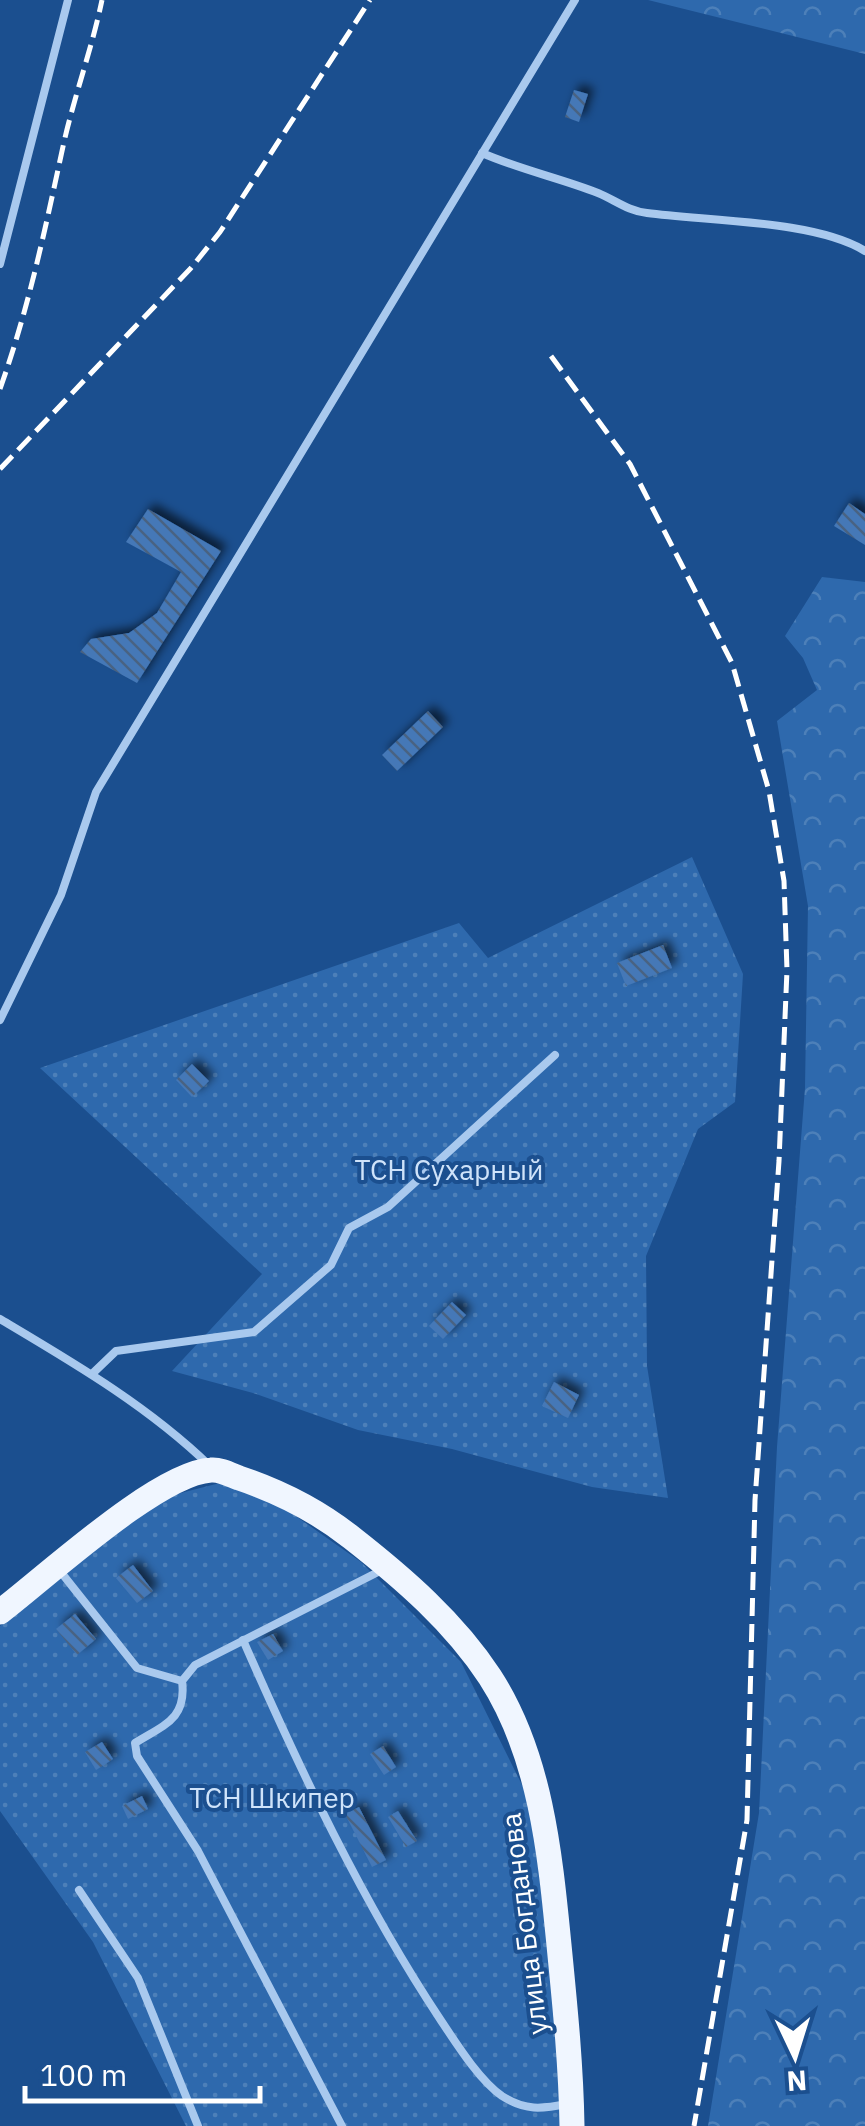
<svg xmlns="http://www.w3.org/2000/svg" width="865" height="2126" viewBox="0 0 865 2126" font-family="'IBM Plex Sans',sans-serif">
<defs>
<pattern id="forest-crowns" width="20" height="18" patternUnits="userSpaceOnUse" patternTransform="scale(2.5)"><rect width="20" height="18" fill="#2e69ad"/><path d="M2 6a3 3 0 1 1 6 0M12 15a3 3 0 1 1 6 0" fill="none" stroke="#4d80b9"/></pattern>
<pattern id="park-dots" width="8" height="8" patternUnits="userSpaceOnUse" patternTransform="scale(2.5)"><rect width="8" height="8" fill="#2e69ad"/><path d="M2 2h.1M6 6h.1" fill="none" stroke="#4d80b9" stroke-width="1.8" stroke-linecap="round"/></pattern>
<pattern id="building-back-hatch" width="6" height="6" patternUnits="userSpaceOnUse" patternTransform="scale(2.5)"><rect width="6" height="6" fill="#4478b7"/><path d="M-1 5l2 2M0 0l6 6M5-1l2 2" fill="none" stroke="#486282"/></pattern>
<filter id="shadow"><feDropShadow dx="6" dy="-6" stdDeviation="5" flood-color="#0009"/></filter>
</defs>
<rect width="100%" height="100%" fill="#1b4f8f"/>
<g fill="url(#forest-crowns)">
<path d="M648,0h217v54z"/>
<path d="M822,577l43,5v1544h-157l51,-313 18,-366 28,-359 3,-182 -31,-185 40,-31 -14,-32 -18,-22z"/>
</g>
<g fill="url(#park-dots)">
<path d="M692,857l51,117 -8,128 -37,27 -52,127 1,110 21,132 -76,-11 -140,-38 -94,-19 -105,-37 -81,-22 90,-97 -222,-206 419,-145 29,35z"/>
<path d="M220,1483l53,17 88,62 100,100 69,139 32,262v63h-376l-93,-184 -93,-131v-185l161,-128z"/>
</g>
<g fill="url(#building-back-hatch)" filter="url(#shadow)">
<path d="M574,90l14,4 -9,28 -14,-5z"/>
<path d="M849,503l16,11v31l-31,-19z"/>
<path d="M148,509l73,42 -84,132 -57,-31 11,-13 38,-6 28,-20 24,-41 -55,-30z"/>
<path d="M428,711l15,16 -46,44 -15,-16z"/>
<path d="M663,945l9,23 -46,18 -9,-23z"/>
<path d="M192,1064l17,17 -17,16 -16,-17z"/>
<path d="M452,1302l14,13 -23,24 -14,-13z"/>
<path d="M554,1382l25,13 -11,23 -26,-12z"/>
<path d="M133,1565l20,26 -16,12 -21,-25z"/>
<path d="M75,1614l21,25 -19,16 -21,-26z"/>
<path d="M273,1634l10,17 -15,9 -11,-18z"/>
<path d="M102,1742l11,17 -17,11 -11,-18z"/>
<path d="M383,1746l13,21 -12,8 -14,-21z"/>
<path d="M142,1796l6,13 -20,10 -6,-13z"/>
<path d="M359,1807l27,53 -14,7 -27,-53z"/>
<path d="M398,1811l19,30 -11,6 -18,-30z"/>
</g>
<g fill="none" stroke-linecap="round" stroke-linejoin="round">
<g stroke="#a9c9ee" stroke-width="8">
<path d="M482,153c39,17 78,25 116,40 17,7 30,18 49,20 58,8 169,7 218,38"/>
<path d="M0,264l68,-264"/>
<path d="M0,1020l61,-125 35,-103 479,-792"/>
<path d="M0,1319c74,44 148,87 210,147"/>
<path d="M92,1374l24,-23 138,-19 77,-67 18,-37 39,-21 167,-152"/>
<path d="M60,1571l77,97 45,13"/>
<path d="M243,1640c56,128 120,263 197,379 16,24 39,61 62,77 23,15 40,13 65,8"/>
<path d="M79,1890l59,88 60,148"/>
<path d="M342,2126l-144,-275 -61,-95 -2,-13c29,-18 52,-24 47,-62l13,-16 189,-96"/>
</g>
<path stroke="#f0f6ff" stroke-width="25" d="M0,1612c46,-35 158,-139 211,-142 9,-1 20,5 28,8 42,14 79,33 113,60 51,40 102,84 138,139 51,79 60,177 69,268 6,61 12,120 13,181"/>
<g stroke="#fff" stroke-width="5" stroke-dasharray="18 8" stroke-linecap="butt">
<path d="M551,356l79,108 102,199 37,128 15,90 3,89 -8,191 -24,339 -8,320 -53,306"/>
<path d="M0,389c30,-85 45,-160 64,-247 11,-48 28,-94 38,-142"/>
<path d="M0,469l191,-201 29,-36 150,-232"/>
</g>
</g>
<g text-anchor="middle" stroke-width="8" stroke-linejoin="round" paint-order="stroke">
<g font-size="28" fill="#cfe3fa" stroke="#1b4f8f">
<text x="449" y="1180">ТСН Сухарный</text>
<text x="272" y="1808">ТСН Шкипер</text>
</g>
<g font-size="28" fill="#fff" stroke="#1b4f8f">
<text transform="translate(524 1924) rotate(-97)" y="10">улица Богданова</text>
</g>
</g>
<g transform="translate(795 2056) rotate(176)" stroke="#1b4f8f" stroke-width="8" paint-order="stroke">
<path d="M0-8L18 38L0 25L-18 38Z" fill="#ffffff"/>
<text y="-15" font-size="28" font-weight="bold" text-anchor="middle" fill="#ffffff">N</text>
</g>
<path d="M25 2086v15h235v-15" fill="none" stroke="#ffffff" stroke-width="5"/>
<text x="40" y="2086" font-size="30" fill="#ffffff" stroke="#1b4f8f" stroke-width="8" paint-order="stroke">100 m</text>
</svg>
